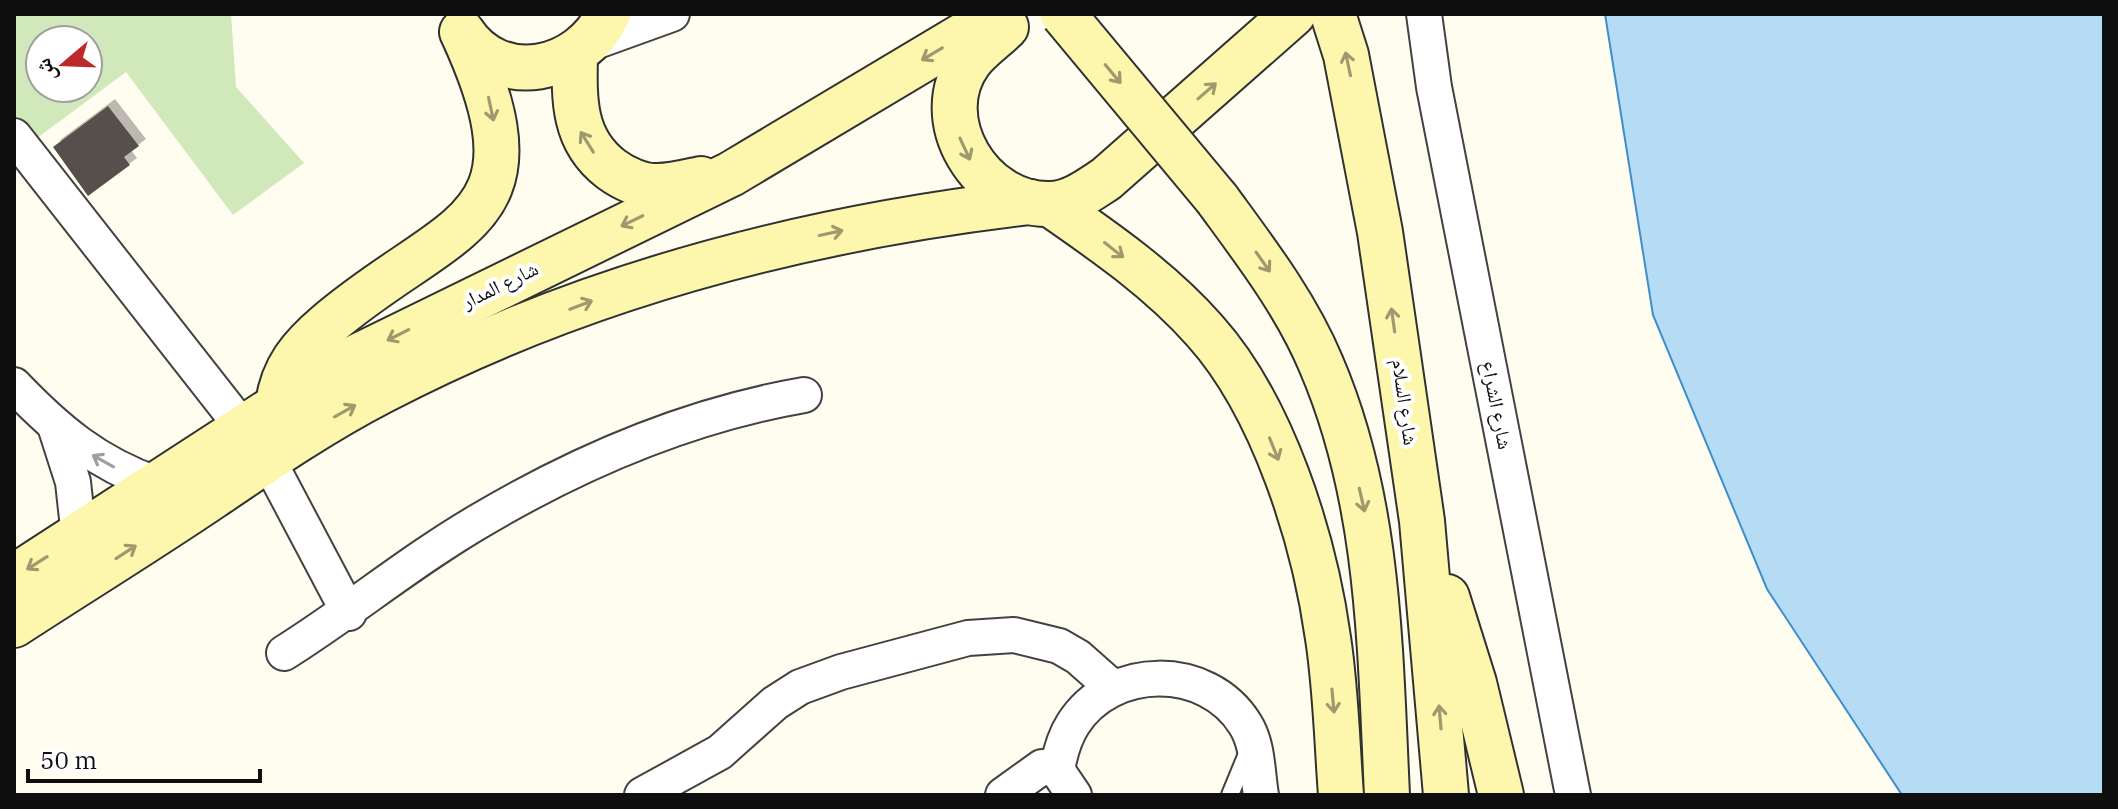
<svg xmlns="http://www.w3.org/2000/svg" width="2118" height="809" viewBox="0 0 2118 809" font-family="'IBM Plex Serif','Noto Naskh Arabic',serif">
<defs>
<filter id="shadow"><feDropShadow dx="7" dy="-7" stdDeviation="0" flood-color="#0004"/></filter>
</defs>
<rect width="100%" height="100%" fill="#fffcf0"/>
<path fill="#d1e9ba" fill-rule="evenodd" d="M14,14h217l5,73 68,76 -71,52 -107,-143 -101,75 -11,-20zM40,40h48v48h-48z"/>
<path fill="#b6dbf5" stroke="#3e8ecb" stroke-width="2" d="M1605,14h499v781h-202l-135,-206 -114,-274z"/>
<path fill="#57504b" filter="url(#shadow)" d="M108,106l31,40 -15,11 6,8 -42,31 -35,-49z"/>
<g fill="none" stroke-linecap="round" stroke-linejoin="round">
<g stroke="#424242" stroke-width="20">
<path id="lane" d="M1230,795l19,-46"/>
</g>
<g stroke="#424242" stroke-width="38">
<g id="street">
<path d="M1424,14l10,73 139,708"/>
<path d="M589,44l83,-30"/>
<path d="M14,136l229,292"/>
<path d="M14,385c43,45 82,78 142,99"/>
<path d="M56,429l17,53 6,55"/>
<path d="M267,458l82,155"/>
<path d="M284,653c67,-42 128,-93 197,-133 100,-59 208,-105 323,-125"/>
<path d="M1057,770c3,-17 7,-32 16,-46 38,-60 134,-61 172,0 13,20 12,47 16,71"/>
<path d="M642,795l78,-43 55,-49 25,-16 41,-15 127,-34 46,-3 45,11 19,11 35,31"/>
<path d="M1003,795l39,-28 15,3 17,25"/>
</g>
</g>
<g stroke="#313131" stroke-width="48">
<g id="secondary">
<path d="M1333,14l13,41 34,177 42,289 24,274"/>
<path d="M1006,27c-11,11 -27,22 -36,34 -43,58 11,145 80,143 21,0 39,-14 56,-25l187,-165"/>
<path d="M462,32c38,58 119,40 146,-18"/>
<path d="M575,55c-1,45 -2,85 36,114 12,9 31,18 46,17 15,0 30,-4 44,-7"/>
<path d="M1217,199c38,52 79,105 104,165 59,137 59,285 66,431"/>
<path d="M1050,204c55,38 111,77 155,127 68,76 109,207 123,307 8,51 9,105 13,157"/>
<path d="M278,404c5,-36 23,-57 50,-80 121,-103 223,-97 136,-288"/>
<path d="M14,577l328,-213 389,-190 268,-160"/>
<path d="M1447,597l27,86 27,112"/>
<path d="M14,625c66,-43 133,-84 198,-128 56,-38 110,-75 170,-106 201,-105 423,-163 648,-189"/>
</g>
</g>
<use href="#lane" stroke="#fff" stroke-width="16"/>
<use href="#street" stroke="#fff" stroke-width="34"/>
<use href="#secondary" stroke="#fdf7ad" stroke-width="44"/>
<g stroke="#313131" stroke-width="48" stroke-linecap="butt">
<path id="secondary-bridge" d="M1063,14l154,185"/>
</g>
<use href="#secondary-bridge" stroke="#fdf7ad" stroke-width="44"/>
</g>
<defs><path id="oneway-shaft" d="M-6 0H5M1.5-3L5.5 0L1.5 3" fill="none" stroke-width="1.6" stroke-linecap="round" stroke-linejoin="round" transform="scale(2)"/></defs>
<g stroke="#9e9a6e">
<use href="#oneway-shaft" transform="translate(932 54) rotate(149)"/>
<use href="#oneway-shaft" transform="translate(1348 64) rotate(-102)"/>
<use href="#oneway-shaft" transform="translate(1113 74) rotate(50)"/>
<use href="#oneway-shaft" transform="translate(1207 91) rotate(-41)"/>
<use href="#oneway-shaft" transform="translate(491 109) rotate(78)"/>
<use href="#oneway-shaft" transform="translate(587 142) rotate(-122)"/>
<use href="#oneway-shaft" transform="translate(965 149) rotate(65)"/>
<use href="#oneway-shaft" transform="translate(632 221) rotate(154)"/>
<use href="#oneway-shaft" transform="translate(831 233) rotate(-12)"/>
<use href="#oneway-shaft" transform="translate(1114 250) rotate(38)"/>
<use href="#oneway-shaft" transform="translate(1263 262) rotate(55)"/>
<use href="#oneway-shaft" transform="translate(581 305) rotate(-21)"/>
<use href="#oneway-shaft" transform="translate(1393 320) rotate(-98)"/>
<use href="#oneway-shaft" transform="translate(398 335) rotate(153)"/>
<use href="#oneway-shaft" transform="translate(345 411) rotate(-29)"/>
<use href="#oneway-shaft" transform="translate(1274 449) rotate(68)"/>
<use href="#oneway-shaft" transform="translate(1362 500) rotate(77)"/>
<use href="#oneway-shaft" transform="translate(126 552) rotate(-33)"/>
<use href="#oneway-shaft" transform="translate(37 563) rotate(148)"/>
<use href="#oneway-shaft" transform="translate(1333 701) rotate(85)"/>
<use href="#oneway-shaft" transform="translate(1440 717) rotate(-95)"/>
</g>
<use stroke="#9f9f9f" href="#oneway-shaft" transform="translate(103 461) rotate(-151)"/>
<g text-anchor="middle" stroke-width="8" stroke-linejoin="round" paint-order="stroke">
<g font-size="20" fill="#0f0f0f" stroke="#fff">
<text transform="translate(500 285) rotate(-26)" y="7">شارع المدار</text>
<text transform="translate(1405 402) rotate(82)" y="7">شارع السلام</text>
<text transform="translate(1497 405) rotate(79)" y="7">شارع الشراع</text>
</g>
</g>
<rect width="2118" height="809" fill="none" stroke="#0f0f0f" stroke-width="32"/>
<g transform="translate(64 64) rotate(251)"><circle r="38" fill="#ffffff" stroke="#9f9f9f" stroke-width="2"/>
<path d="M0-6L14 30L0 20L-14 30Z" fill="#bd282a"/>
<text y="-12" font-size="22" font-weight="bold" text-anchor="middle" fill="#0f0f0f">ش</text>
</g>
<path d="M28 769v12h232v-12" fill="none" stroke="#0f0f0f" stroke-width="4"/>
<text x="40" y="769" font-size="24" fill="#0f0f0f" stroke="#ffffff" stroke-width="6" paint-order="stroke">50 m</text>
</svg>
